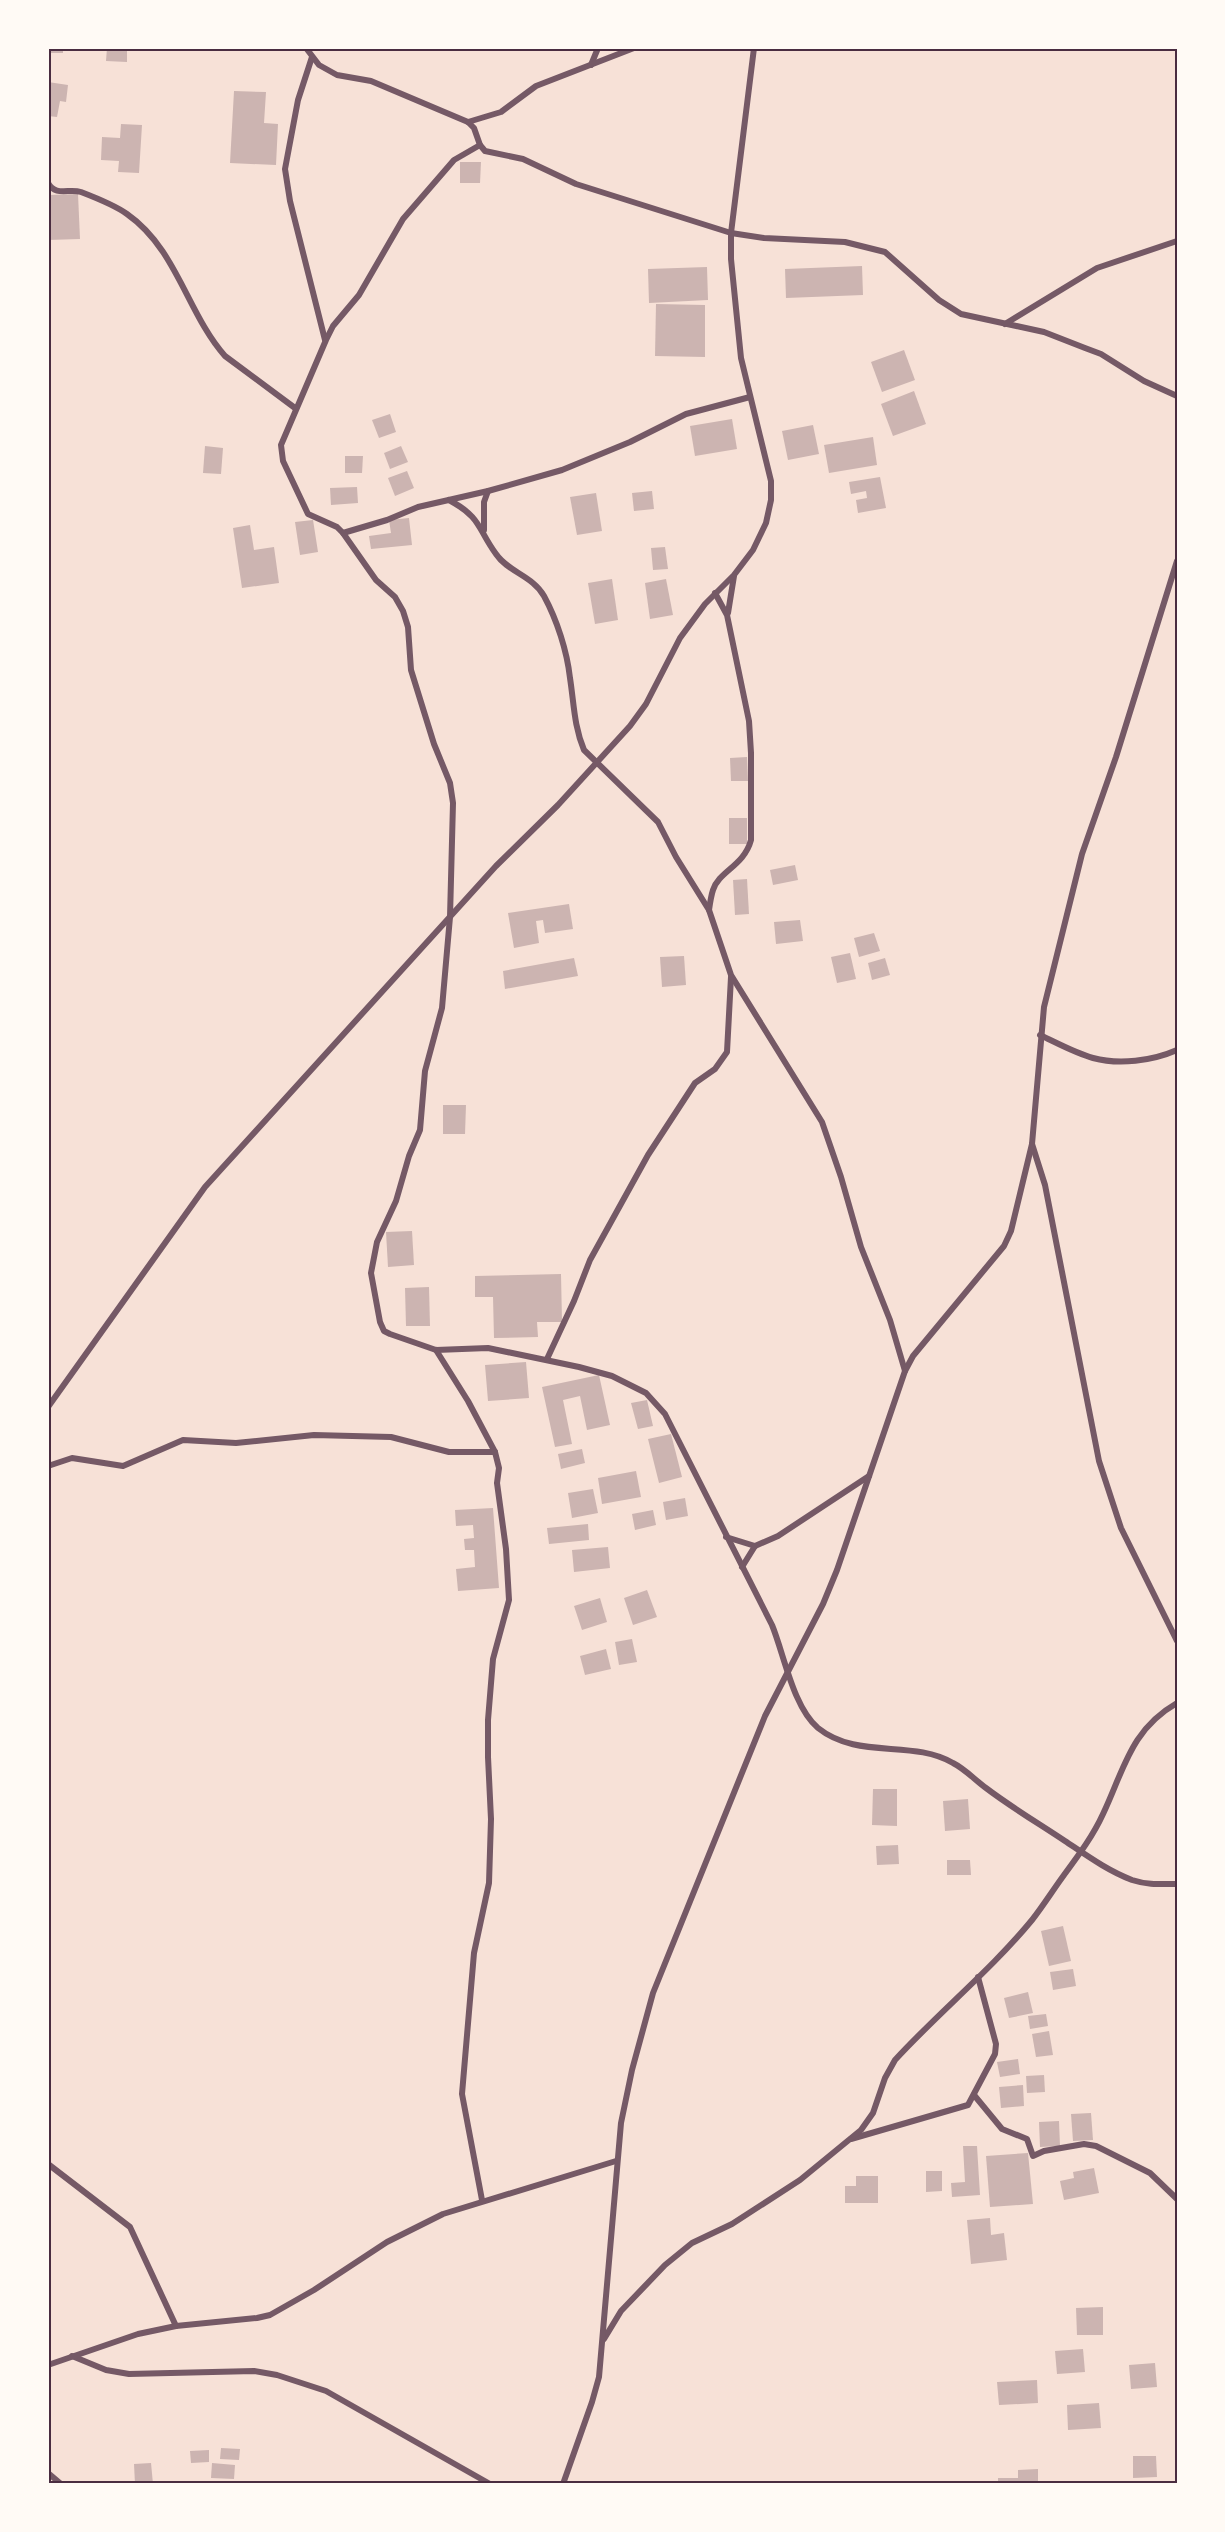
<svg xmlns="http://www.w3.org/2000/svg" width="1225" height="2532" viewBox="0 0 1225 2532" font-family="'Work Sans',sans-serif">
<rect width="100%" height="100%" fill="#f7e1d7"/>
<g fill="#ccb4b1">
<rect x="48" y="48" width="15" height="5"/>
<path d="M107,48h20v14l-21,-1z"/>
<path d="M48,82l20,3 -2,17 -6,-1 -3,16 -9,-1z"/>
<path d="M234,91l32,1 -2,31 14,1 -2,41 -46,-2z"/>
<path d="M121,124l21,1 -3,48 -21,-1 1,-11 -18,-1 1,-23 18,1z"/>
<path d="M460,162h21l-1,21h-20z"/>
<path d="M78,194l2,45 -32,1v-45z"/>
<path d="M862,266l1,29 -77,3 -1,-29z"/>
<path d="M707,267l1,33 -59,3 -1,-34z"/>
<path d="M656,304l49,1v52l-50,-1z"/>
<path d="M904,350l11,30 -33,12 -11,-30z"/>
<path d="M914,391l12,33 -33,12 -12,-32z"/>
<path d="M390,414l6,18 -17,6 -7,-18z"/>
<path d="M732,419l5,30 -42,7 -5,-30z"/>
<path d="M813,425l6,29 -31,6 -6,-29z"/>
<path d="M873,437l4,28 -48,8 -5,-28z"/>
<path d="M205,446l18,2 -2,26 -18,-1z"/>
<path d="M401,446l7,16 -18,7 -6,-16z"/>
<path d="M345,456h18l-1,17h-17z"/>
<path d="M407,471l7,17 -19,8 -7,-18z"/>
<path d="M880,477l6,31 -28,5 -2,-13 11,-2 -1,-7 -15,3 -2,-12z"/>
<path d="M357,487l1,16 -27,2 -1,-17z"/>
<path d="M652,491l2,18 -20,2 -2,-18z"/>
<path d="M596,493l6,38 -25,4 -7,-38z"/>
<path d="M409,518l3,27 -41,4 -2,-13 22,-3 -2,-13z"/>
<path d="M313,520l5,32 -18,3 -5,-33z"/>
<path d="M250,525l4,25 20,-3 5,36 -37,5 -9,-60z"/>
<path d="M665,547l3,22 -15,1 -2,-22z"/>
<path d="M612,579l6,41 -23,4 -7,-41z"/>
<path d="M666,579l7,36 -23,4 -5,-36z"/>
<path d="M747,757l1,24h-17l-1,-23z"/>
<rect x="729" y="818" width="18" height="26"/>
<path d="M795,865l3,15 -25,5 -3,-15z"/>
<path d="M747,879l2,35 -14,1 -2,-35z"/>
<path d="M569,904l4,25 -28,4 -2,-13 -7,1 3,22 -25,5 -6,-35z"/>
<path d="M800,920l3,21 -27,3 -2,-22z"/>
<path d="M874,933l6,18 -21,6 -5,-19z"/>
<path d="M850,953l6,26 -19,4 -6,-26z"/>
<path d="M684,956l2,29 -24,2 -2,-30z"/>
<path d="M574,958l4,18 -73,13 -2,-18z"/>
<path d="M885,958l5,17 -18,5 -4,-17z"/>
<path d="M443,1105h23l-1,29h-22z"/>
<path d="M412,1231l2,34 -26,2 -2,-35z"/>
<path d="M561,1274l1,48h-25l1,15 -44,1 -1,-41h-18v-21z"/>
<path d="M429,1287l1,39h-24l-1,-38z"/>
<path d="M526,1362l3,36 -41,3 -3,-36z"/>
<path d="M599,1375l11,50 -23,5 -7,-34 -17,4 9,44 -17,3 -13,-60z"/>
<path d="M647,1400l6,26 -15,3 -7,-26z"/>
<path d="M671,1434l11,43 -23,6 -11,-44z"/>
<path d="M582,1449l3,14 -24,6 -3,-15z"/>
<path d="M636,1471l5,26 -39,7 -4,-26z"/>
<path d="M593,1489l5,24 -26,5 -4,-25z"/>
<path d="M685,1498l3,18 -22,4 -3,-18z"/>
<path d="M493,1508l6,80 -41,3 -2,-22 19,-2 -1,-17h-9l-1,-11 10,-1 -1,-13 -17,1 -1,-16z"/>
<path d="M653,1510l3,15 -21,5 -3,-16z"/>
<path d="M588,1524l1,16 -40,4 -2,-16z"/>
<path d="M608,1547l2,21 -36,4 -2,-22z"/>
<path d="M647,1590l10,27 -24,8 -9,-27z"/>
<path d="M600,1598l7,24 -25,8 -8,-24z"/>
<path d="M632,1639l5,23 -18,3 -4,-23z"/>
<path d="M606,1649l5,20 -26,6 -5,-19z"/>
<path d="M873,1789h24v37l-25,-1z"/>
<path d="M968,1799l2,30 -25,2 -2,-30z"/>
<path d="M898,1845l1,19 -22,1 -1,-19z"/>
<path d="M947,1860h23l1,15h-24z"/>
<path d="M1063,1926l8,35 -22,5 -8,-35z"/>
<path d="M1073,1969l3,17 -23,4 -3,-18z"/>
<path d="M1028,1992l5,21 -24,5 -5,-20z"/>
<path d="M1046,2014l2,12 -18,3 -2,-13z"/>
<path d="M1049,2031l4,24 -17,2 -4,-23z"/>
<path d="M1018,2059l2,15 -20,3 -3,-15z"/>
<path d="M1044,2075l1,17 -18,1 -1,-17z"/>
<path d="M1023,2085l1,21 -23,2 -2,-21z"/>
<path d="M1091,2113l2,27 -20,1 -2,-27z"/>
<path d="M1059,2121l1,25 -20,1 -1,-25z"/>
<path d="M963,2146h14l3,49 -28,2 -1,-14 14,-1z"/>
<path d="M1028,2153l5,51 -43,3 -4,-51z"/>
<path d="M1094,2168l5,25 -35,7 -4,-19 14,-3 -1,-6z"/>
<path d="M926,2171h16v20l-16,1z"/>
<path d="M856,2176h22v27h-33v-17h11z"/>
<path d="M990,2218l1,17 13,-2 3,27 -36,4 -4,-44z"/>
<path d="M1103,2307v28h-26l-1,-27z"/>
<path d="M1083,2349l2,23 -28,2 -2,-23z"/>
<path d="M1155,2363l2,24 -26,2 -2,-24z"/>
<path d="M1037,2380l1,23 -39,2 -2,-23z"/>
<path d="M1099,2403l2,25 -33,2 -1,-25z"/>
<path d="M221,2448l19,1 -1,11 -19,-1z"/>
<path d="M209,2450v12l-18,1 -1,-12z"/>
<path d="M1133,2456h23l1,21 -24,1z"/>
<path d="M151,2463l2,21h-18l-1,-20z"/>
<path d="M212,2463l23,2 -1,14 -23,-1z"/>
<path d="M1038,2469v15h-40v-6h20v-8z"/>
</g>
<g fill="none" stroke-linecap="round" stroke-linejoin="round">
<g stroke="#755966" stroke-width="6">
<path d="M306,48l13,17 18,10 34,6 97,41 6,6 6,17 5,6 38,8 53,25 155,49 33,5 81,4 40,10 54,48 22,14 83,18 41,16 16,6 43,27 33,15"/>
<path d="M312,57l-14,43 -13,69 5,32 35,139"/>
<path d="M591,65l7,-17"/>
<path d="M468,122l33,-10 35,-26 98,-38"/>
<path d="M480,145l-26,15 -51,59 -44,76 -26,31 -7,14 -45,105 2,16 25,53 29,13 6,6 33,47 19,17 8,14 5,16 3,43 23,74 16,39 3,20 -3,114 -8,91 -17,63 -5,59 -11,26 -13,45 -19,41 -6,31 9,49 4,9 6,3 46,16 52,-2 91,19 33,9 34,17 19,21 107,211c12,29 21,82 46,103 40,32 94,11 135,35 12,6 22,17 33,25 25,19 52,35 79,53 21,14 43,30 67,39 15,5 29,4 45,4"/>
<path d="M48,183c8,14 21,5 33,9 13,5 35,14 46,22 50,35 60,99 98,142l70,52"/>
<path d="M1005,324l92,-56 80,-27"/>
<path d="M449,500c33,18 28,28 47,54 12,18 37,22 48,42 13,24 23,55 26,82 4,26 4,48 14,72l74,72 18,35 33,53 22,65 91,147 19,55 20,70 29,73 15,51"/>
<path d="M484,530v-28l4,-11"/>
<path d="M343,533l44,-13 31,-13 70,-16 74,-21 68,-28 56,-28 64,-17"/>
<path d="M728,613l6,-37"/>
<path d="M709,910c1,-7 2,-14 4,-20 6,-19 31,-24 38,-50v-87l-2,-32 -22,-106 -12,-22"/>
<path d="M1040,1035c17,8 35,18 53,23 26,7 59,3 84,-8"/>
<path d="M1032,1144l13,41 54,276 22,67 56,113"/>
<path d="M436,1350l32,51 27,51 4,16 -2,15 9,66 3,51 -16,59 -5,61v37l3,62 -2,64 -15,70 -12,141 20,106"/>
<path d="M547,1359l27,-58 16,-41 58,-105 47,-72 20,-14 12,-17 4,-75"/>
<path d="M48,1407l157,-220 291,-321 62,-61 72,-79 16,-22 34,-66 25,-34 29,-29 19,-25 13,-27 5,-23v-19l-30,-123 -10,-99v-26l23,-185"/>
<path d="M48,1466l24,-8 51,8 60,-26 53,3 78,-8 77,2 58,15h46"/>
<path d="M726,1537l29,9"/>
<path d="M742,1567l13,-21 23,-10 91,-60"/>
<path d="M974,2095l28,34 25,10 6,17 11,-5 40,-7 12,2 54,27 27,26"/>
<path d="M851,2139l117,-34 27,-51 1,-10 -18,-67"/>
<path d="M48,2164l82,63 46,99"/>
<path d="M604,2339l17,-28 44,-46 27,-22 40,-19 68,-44 61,-50 12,-17 12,-35 10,-18c44,-48 96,-90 137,-140 11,-14 21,-30 32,-45 14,-19 29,-39 39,-61 21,-44 27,-84 74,-111"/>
<path d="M72,2356l34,14 23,4 125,-3 23,4 49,16 164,93"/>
<path d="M48,2365l90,-31 38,-8 81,-8 13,-3 44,-25 73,-48 56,-28 173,-53"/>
<path d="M48,2473l13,11"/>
<path d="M563,2484l29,-82 7,-25 22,-254 11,-53 21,-77 112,-277 58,-112 14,-34 68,-199 8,-15 91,-110 7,-15 21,-87 12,-137 38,-153 34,-97 61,-196"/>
</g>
</g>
<rect width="1225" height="2532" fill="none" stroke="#fffaf5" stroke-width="99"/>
<rect x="50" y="50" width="1126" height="2432" fill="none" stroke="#4a2c40" stroke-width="2"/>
</svg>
